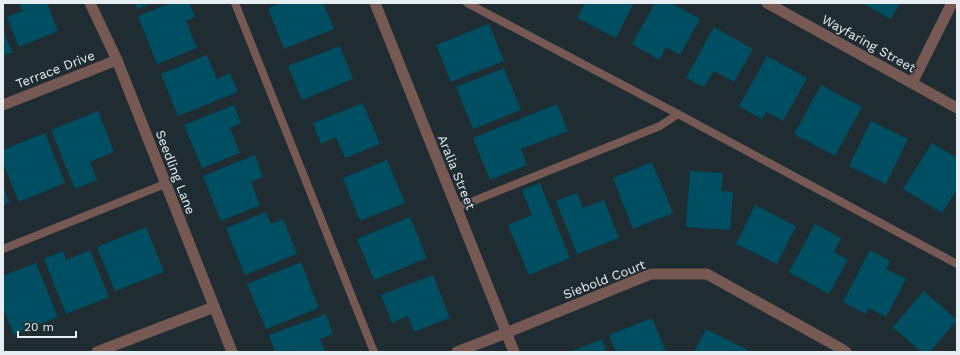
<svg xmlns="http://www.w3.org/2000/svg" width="960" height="355" viewBox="0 0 960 355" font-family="'Work Sans',sans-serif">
<rect width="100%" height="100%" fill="#1f2c31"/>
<g fill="#004e61">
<path d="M19,3h28l11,28 -39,16 -12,-30 16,-6z"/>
<path d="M135,3h17l-15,6z"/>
<path d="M171,3h18l6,14 -9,4 11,27 -40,16 -19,-48z"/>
<path d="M281,3h42l11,26 -50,20 -16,-41z"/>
<path d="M585,3h49l-18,35 -39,-20z"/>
<path d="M655,3h16l29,16 -20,36 -14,-8 -7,13 -27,-16z"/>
<path d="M862,3h38l-9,16z"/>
<path d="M489,24l15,37 -53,21 -15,-37z"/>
<path d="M714,27l39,22 -19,33 -20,-11 -10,16 -18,-9z"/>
<path d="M3,30l9,22 -9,4z"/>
<path d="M340,46l13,33 -51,21 -14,-34z"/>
<path d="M207,55l10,24 13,-6 8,19 -60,24 -17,-42z"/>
<path d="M767,56l40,22 -24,43 -17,-9 -4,7 -23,-13z"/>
<path d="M504,68l17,42 -48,19 -17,-42z"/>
<path d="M821,85l41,22 -27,49 -41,-22z"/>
<path d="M363,103l17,41 -35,14 -9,-21 -15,7 -8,-21z"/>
<path d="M557,104l11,27 -47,18 6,16 -37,15 -17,-42z"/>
<path d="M234,105l7,18 -11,5 10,25 -38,15 -18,-43z"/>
<path d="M98,111l16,41 -24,10 7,18 -22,9 -24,-59z"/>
<path d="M871,121l37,18 -22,45 -37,-18z"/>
<path d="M45,133l20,50 -46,19 -16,-39v-13z"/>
<path d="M932,143l25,15v31l-15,24 -39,-24z"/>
<path d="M255,155l8,22 -12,5 9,23 -39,16 -18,-45z"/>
<path d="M387,160l18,43 -45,18 -17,-43z"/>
<path d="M652,162l21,51 -40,16 -20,-51z"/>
<path d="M690,171l33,2 -2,18 12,1 -3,38 -44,-3z"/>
<path d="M540,183l30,75 -41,17 -21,-50 24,-10 -10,-25z"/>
<path d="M3,186l6,16 -6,3z"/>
<path d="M577,193l6,15 21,-8 15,38 -42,16 -21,-53z"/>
<path d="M755,205l41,21 -19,38 -41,-20z"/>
<path d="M266,212l5,12 12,-5 14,35 -52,21 -19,-47z"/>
<path d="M410,217l17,41 -53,22 -17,-41z"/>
<path d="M815,224l26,14 -7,14 14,8 -19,34 -40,-22z"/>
<path d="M146,227l18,45 -49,19 -18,-44z"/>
<path d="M90,250l19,47 -43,17 -22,-55 19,-8 3,9z"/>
<path d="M870,250l20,11 -4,8 20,10 -20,38 -17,-9 -3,6 -23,-12z"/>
<path d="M301,262l18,46 -53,21 -19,-45z"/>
<path d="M36,263l22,54 -44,18 -11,-27v-32z"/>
<path d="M433,275l17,43 -36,14 -6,-16 -16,7 -11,-28z"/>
<path d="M924,291l33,29 -27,32h-9l-28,-25z"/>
<path d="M326,314l7,20 -13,5 5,13h-50l-6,-17z"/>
<path d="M652,318l14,34h-50l-7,-17z"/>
<path d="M706,329l42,21 -1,2h-53z"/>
<path d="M602,339l5,13h-37z"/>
</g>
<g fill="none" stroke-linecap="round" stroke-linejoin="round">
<g stroke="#775953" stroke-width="8">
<path d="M235,3l139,349"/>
<path d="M467,3l211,111 279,150"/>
<path d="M456,208l204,-82 18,-12"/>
<path d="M3,249l162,-65"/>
</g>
<g stroke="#775953" stroke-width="11">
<path d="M90,3l27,57 115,292"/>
<path d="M375,3l139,349"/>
<path d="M767,3l190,105"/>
<path d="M912,83l40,-80"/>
<path d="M3,105l114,-45"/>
<path d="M97,352l117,-45"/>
<path d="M457,352l49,-19 145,-59h56l133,74 6,4"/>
</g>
</g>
<g text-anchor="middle" stroke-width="3.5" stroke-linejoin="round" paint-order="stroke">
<g font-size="13" fill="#e6eef1" stroke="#1f2c31">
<text transform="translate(869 43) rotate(29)" y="5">Wayfaring Street</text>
<text transform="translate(55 69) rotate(-21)" y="5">Terrace Drive</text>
<text transform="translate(176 172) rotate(69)" y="5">Seedling Lane</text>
<text transform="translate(457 172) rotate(68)" y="5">Aralia Street</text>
<text transform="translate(604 279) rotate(-21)" y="5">Siebold Court</text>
</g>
</g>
<rect width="960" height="355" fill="none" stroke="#e6eef1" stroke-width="8"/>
<path d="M18 331v6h58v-6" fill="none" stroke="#e6eef1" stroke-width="2"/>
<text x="24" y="331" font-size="12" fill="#e6eef1" stroke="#1f2c31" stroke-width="3" paint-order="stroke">20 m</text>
</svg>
